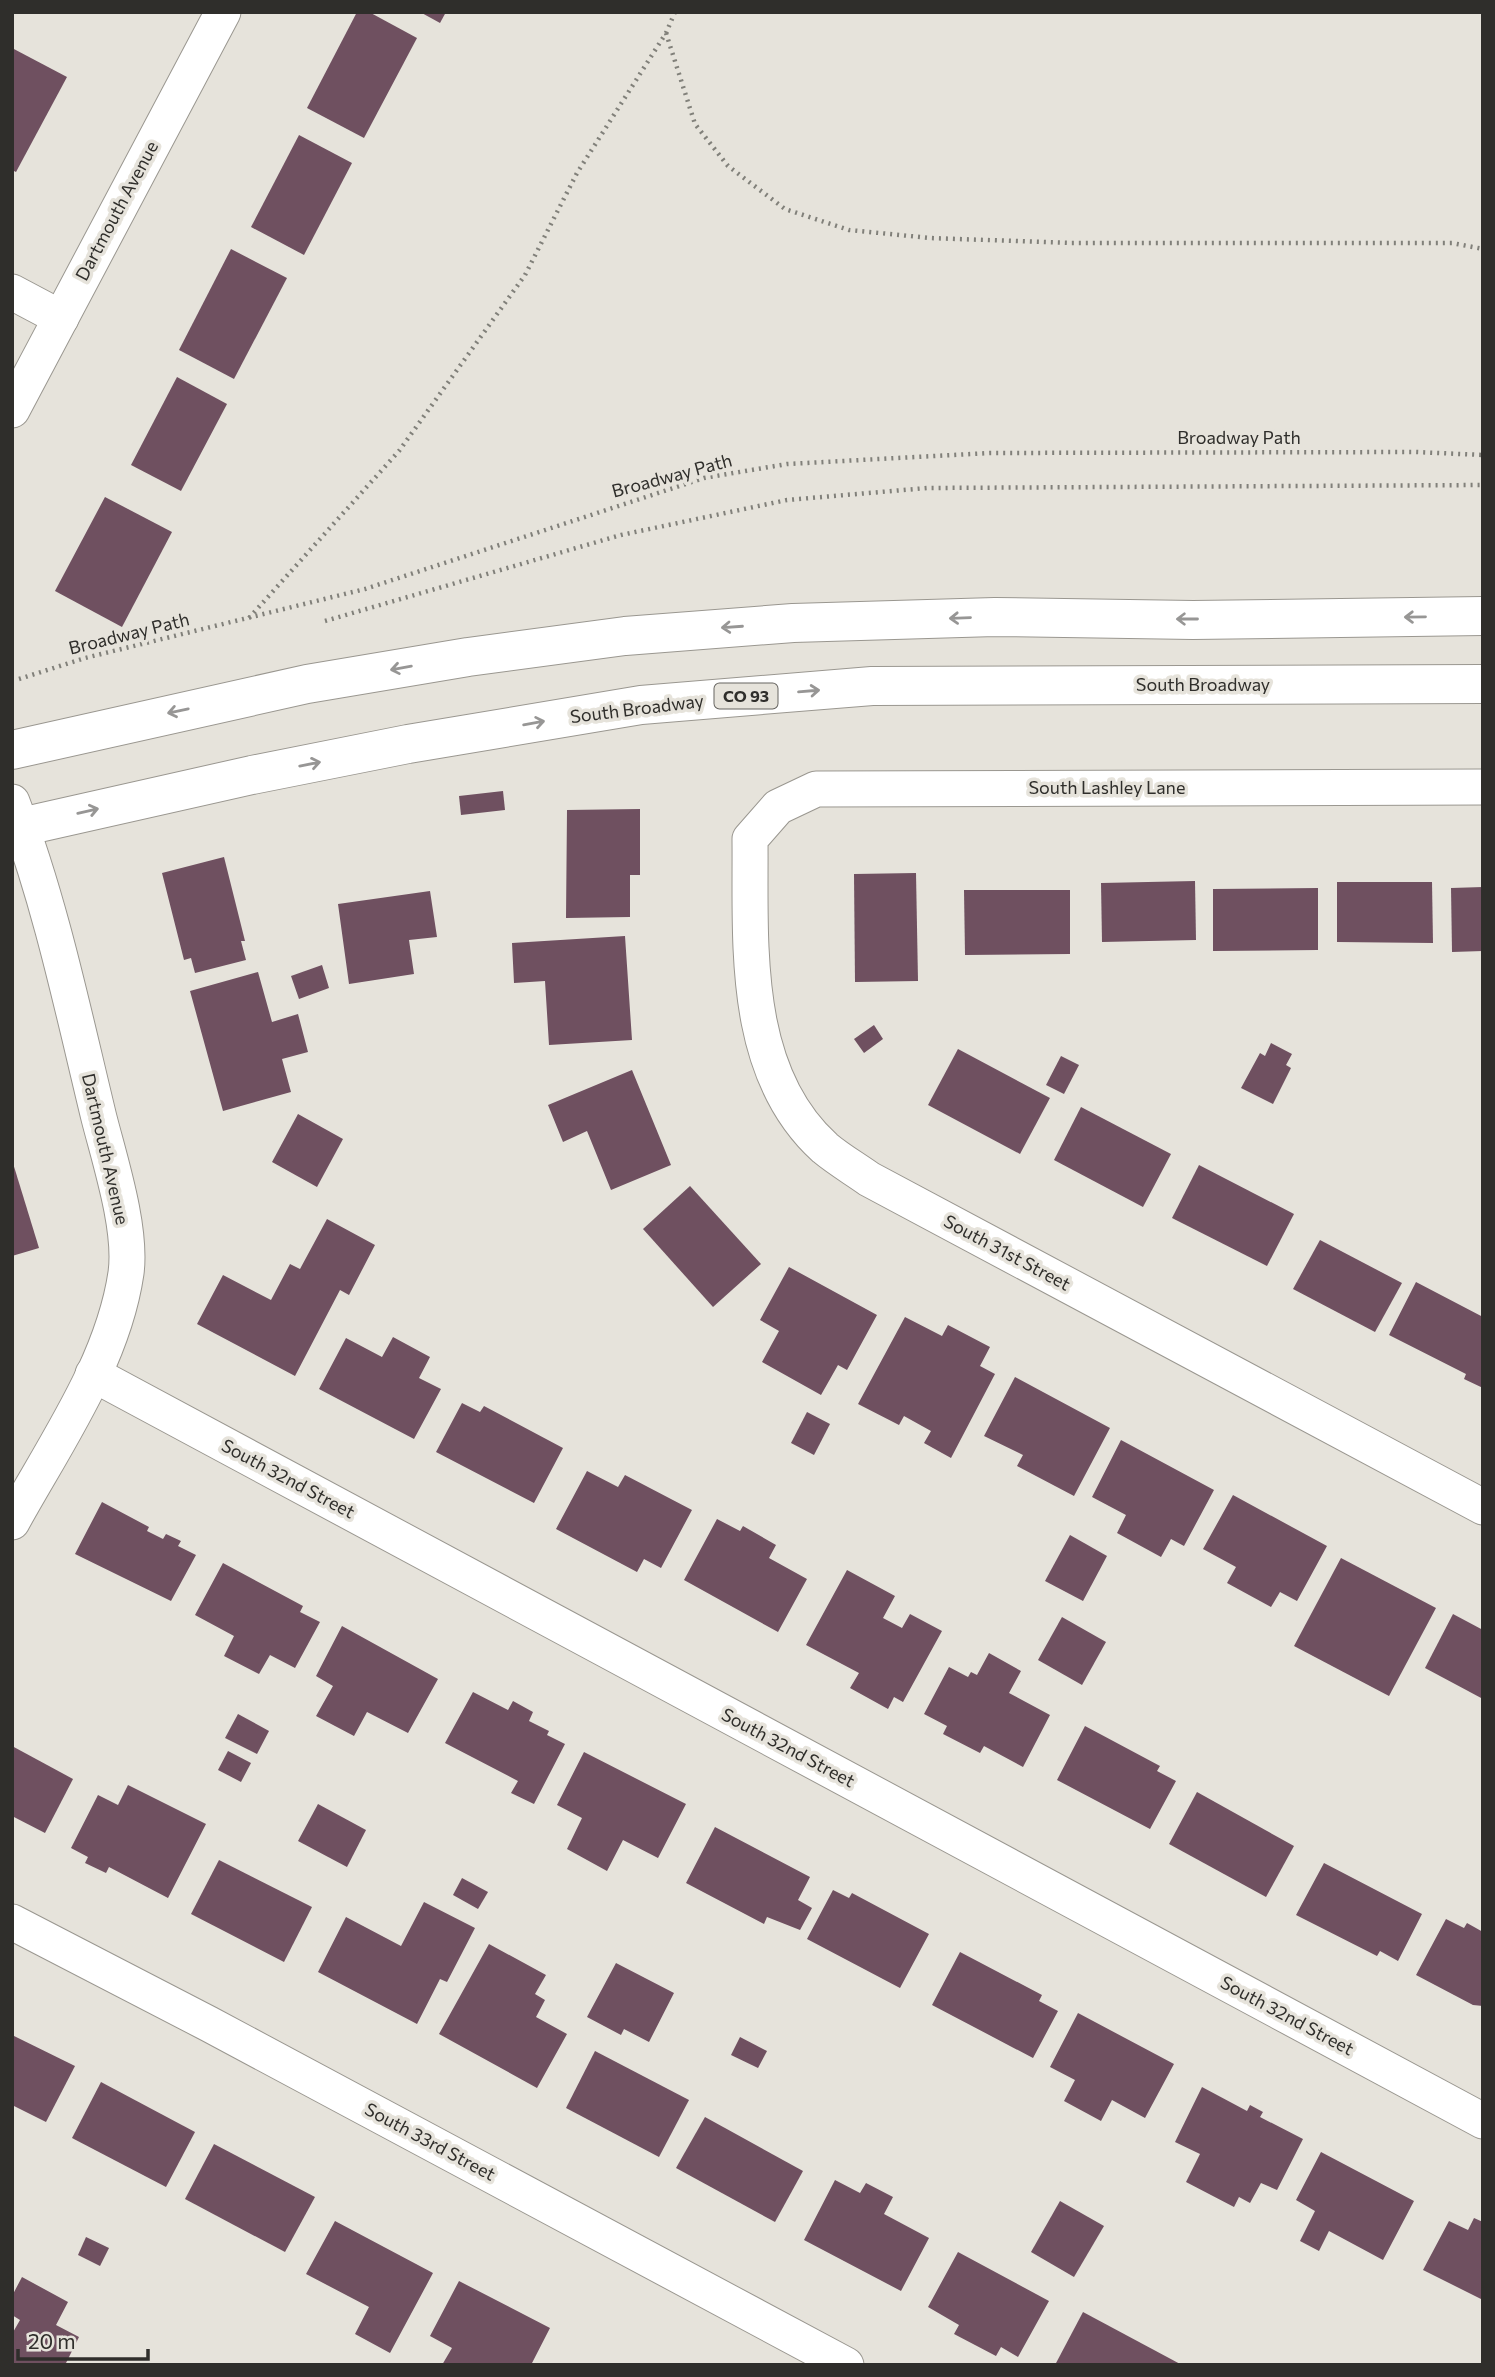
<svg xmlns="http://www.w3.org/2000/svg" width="1495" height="2377" viewBox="0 0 1495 2377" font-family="Commissioner,sans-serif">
<rect width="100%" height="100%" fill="#e6e3db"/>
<g fill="#6f5060">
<path d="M357,12h12l48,26 -53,100 -57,-30z"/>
<path d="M420,12h26l-6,11z"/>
<path d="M12,48l55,29 -51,95 -4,-2z"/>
<path d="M299,135l53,28 -48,92 -53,-28z"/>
<path d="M231,249l56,29 -53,101 -55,-29z"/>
<path d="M177,377l50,27 -46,87 -50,-26z"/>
<path d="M105,497l67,35 -50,95 -67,-36z"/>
<path d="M503,791l2,19 -44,5 -2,-19z"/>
<path d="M640,809v66h-10v42l-64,1 1,-108z"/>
<path d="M224,857l21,84h-4l5,19 -51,13 -4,-15 -7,2 -22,-87z"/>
<path d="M916,873l2,108 -63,1 -1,-108z"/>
<path d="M1195,881l1,59 -94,2 -1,-59z"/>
<path d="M1337,882h95l1,61 -96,-1z"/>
<path d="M1483,887v64l-31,1 -1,-64z"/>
<path d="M1318,888v62l-105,1v-62z"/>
<path d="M964,890h106v64l-105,1z"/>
<path d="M430,891l7,46 -28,3 5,34 -65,10 -11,-80z"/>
<path d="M625,936l7,104 -83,5 -4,-64 -31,2 -2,-40z"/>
<path d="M322,965l7,23 -30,11 -8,-23z"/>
<path d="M258,972l14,50 26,-8 10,38 -26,7 9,33 -68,19 -33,-120z"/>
<path d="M874,1025l9,14 -19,14 -10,-14z"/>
<path d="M1271,1043l21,11 -6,11 5,3 -18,36 -32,-16 19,-35 5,3z"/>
<path d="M958,1049l92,49 -30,56 -92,-49z"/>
<path d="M1061,1056l18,9 -15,29 -18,-9z"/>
<path d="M632,1070l39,95 -60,25 -24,-59 -24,11 -15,-37z"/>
<path d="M1081,1107l90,47 -28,53 -89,-47z"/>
<path d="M298,1114l45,25 -26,48 -45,-25z"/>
<path d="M12,1160l27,88 -27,8z"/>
<path d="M1199,1165l95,49 -27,52 -95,-48z"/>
<path d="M690,1186l71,78 -48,43 -70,-78z"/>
<path d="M327,1219l48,26 -26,50 -9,-5 -45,86 -98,-52 26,-49 48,25 19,-36 10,5z"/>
<path d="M1320,1240l82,43 -27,49 -82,-43z"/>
<path d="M789,1267l88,48 -30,55 -9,-5 -17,30 -59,-33 17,-31 -19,-11z"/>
<path d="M1416,1282l67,35v71l-19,-9 2,-5 -77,-39z"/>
<path d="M905,1317l37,19 6,-11 42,22 -10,19 15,8 -44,84 -27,-15 7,-12 -27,-15 -5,9 -41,-21z"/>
<path d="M393,1337l37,20 -11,21 22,11 -27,50 -95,-50 27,-51 36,19z"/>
<path d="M1015,1377l95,51 -36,68 -57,-30 6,-11 -39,-19z"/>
<path d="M462,1403l18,9 4,-6 79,42 -29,55 -98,-51z"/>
<path d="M807,1412l23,12 -16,31 -23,-12z"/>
<path d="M1121,1440l93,50 -30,56 -13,-7 -10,18 -44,-24 9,-18 -34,-18z"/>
<path d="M587,1471l31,16 7,-12 67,35 -31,58 -17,-9 -7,13 -81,-43z"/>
<path d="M1233,1495l94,51 -30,55 -17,-9 -9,15 -44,-24 9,-16 -33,-18z"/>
<path d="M102,1502l47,25 -2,4 16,8 3,-5 15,7 -3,5 18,9 -25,46 -96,-47z"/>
<path d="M717,1519l23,12 3,-5 33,19 -7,13 38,21 -29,53 -94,-52z"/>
<path d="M1070,1535l37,21 -24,45 -38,-20z"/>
<path d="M1341,1558l95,50 -47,88 -95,-50z"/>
<path d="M223,1563l80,43 -3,6 20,10 -25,46 -25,-13 -11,19 -35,-18 10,-20 -39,-21z"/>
<path d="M847,1570l48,26 -12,22 19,10 8,-14 32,17 -39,71 -9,-5 -6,12 -38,-21 9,-15 -53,-28z"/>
<path d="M1453,1614l30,16v69l-58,-31z"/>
<path d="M1062,1617l44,25 -24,43 -44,-25z"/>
<path d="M342,1626l96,53 -30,54 -41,-21 -13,24 -38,-20 17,-30 -17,-10z"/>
<path d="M989,1653l32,18 -12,22 41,22 -27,52 -39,-21 -4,7 -37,-19 4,-8 -23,-12 25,-47 19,10 3,-5 6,3z"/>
<path d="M473,1692l35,18 5,-9 20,11 -4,9 20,10 -2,4 18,9 -31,60 -23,-11 7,-12 -73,-38z"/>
<path d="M238,1714l31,17 -12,23 -32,-16z"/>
<path d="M1085,1726l75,40 -3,5 19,10 -26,48 -93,-49z"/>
<path d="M12,1746l61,33 -28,54 -33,-17z"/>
<path d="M228,1751l23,12 -10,19 -23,-12z"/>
<path d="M584,1752l102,52 -28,54 -35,-18 -16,31 -40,-22 15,-31 -25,-13z"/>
<path d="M128,1785l78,39 -38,74 -59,-31 -3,6 -21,-10 3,-6 -17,-9 27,-53 20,10z"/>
<path d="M1197,1792l97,54 -28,51 -97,-53z"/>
<path d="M318,1804l48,26 -19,37 -49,-26z"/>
<path d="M715,1827l95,50 -12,23 14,8 -12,22 -33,-13 -3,7 -78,-41z"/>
<path d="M219,1860l93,47 -28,55 -93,-48z"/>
<path d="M1324,1863l98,51 -24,47 -18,-10 -3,5 -81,-41z"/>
<path d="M462,1878l26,14 -10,17 -25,-14z"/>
<path d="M833,1890l16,8 3,-5 77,41 -29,54 -93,-49z"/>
<path d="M424,1902l51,26 -28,54 -7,-3 -23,45 -99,-52 28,-55 55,29z"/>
<path d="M1446,1919l18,9 3,-5 16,9v74l-10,-1 -57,-30z"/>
<path d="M489,1944l57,31 -11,19 10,6 -9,17 31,17 -30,54 -98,-54z"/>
<path d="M960,1952l82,43 -3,6 19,10 -25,47 -101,-53z"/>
<path d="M616,1963l58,30 -25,49 -25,-13 -3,6 -34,-18z"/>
<path d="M1078,2013l96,51 -29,54 -33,-18 -11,21 -37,-20 11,-21 -25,-13z"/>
<path d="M12,2035l63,31 -29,56 -34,-17z"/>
<path d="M740,2037l27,14 -9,17 -27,-13z"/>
<path d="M595,2051l94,49 -30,57 -93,-49z"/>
<path d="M101,2082l94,50 -29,55 -94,-49z"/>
<path d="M1202,2087l45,24 3,-6 13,7 -3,5 43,22 -26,51 -16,-7 -11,20 -11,-6 -5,10 -48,-25 14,-28 -25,-12z"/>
<path d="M705,2117l98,54 -28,51 -99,-54z"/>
<path d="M214,2144l101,53 -30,55 -100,-53z"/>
<path d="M1321,2152l93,49 -31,59 -54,-29 -10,20 -19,-10 15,-30 -19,-11z"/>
<path d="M835,2180l25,13 6,-10 27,14 -9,17 45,24 -28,53 -97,-51z"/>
<path d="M1060,2201l44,25 -30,51 -43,-25z"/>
<path d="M1474,2218l9,4v78l-60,-30 26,-49 19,9z"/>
<path d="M335,2221l98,52 -43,80 -35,-19 14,-27 -63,-33z"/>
<path d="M86,2237l23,11 -9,18 -22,-11z"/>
<path d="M958,2252l91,49 -31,56 -17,-10 -5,9 -42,-22 5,-9 -31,-18z"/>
<path d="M22,2277l46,25 -12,23 23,12 -14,28h-53v-31l8,-14 -8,-5v-19z"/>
<path d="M459,2281l91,47 -19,37h-89l10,-17 -22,-12z"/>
<path d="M1083,2312l99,53h-127z"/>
</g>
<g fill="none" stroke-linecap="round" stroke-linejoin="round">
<g stroke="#9a9790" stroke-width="37">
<g id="street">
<path d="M12,292l49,26"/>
<path d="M12,410l211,-398"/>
<path d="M1483,787l-667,2 -38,18 -28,32c1,103 -10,232 75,309 13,11 30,21 44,31l614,328"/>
<path d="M12,802c39,102 61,209 87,316 11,43 33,111 27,155 -13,89 -71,171 -114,249"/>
<path d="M93,1374l1390,747"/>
<path d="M12,1922l197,102 637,341"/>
</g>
</g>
<g stroke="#9a9790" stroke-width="40">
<g id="primary">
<path d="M12,750l295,-66 161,-27 157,-21 168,-13 202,-6 198,3 290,-4"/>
<path d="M12,829l240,-54 156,-31 233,-39 231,-19 611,-2"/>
</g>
</g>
<g stroke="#81807a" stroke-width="4.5" stroke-dasharray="2 5" stroke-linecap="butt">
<path d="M666,33l29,91 33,42 57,43 64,21 81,8 141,5h381l31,6"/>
<path d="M249,618l150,-167 126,-176 52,-102 89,-140 9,-21"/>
<path d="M325,621l296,-86 166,-35 140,-12 556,-3"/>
<path d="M19,679l66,-21 280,-69 339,-111 83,-14 203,-11 426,-1 67,3"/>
</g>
<use href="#street" stroke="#fff" stroke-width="35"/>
<use href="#primary" stroke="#fff" stroke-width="38"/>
</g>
<defs><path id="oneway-shaft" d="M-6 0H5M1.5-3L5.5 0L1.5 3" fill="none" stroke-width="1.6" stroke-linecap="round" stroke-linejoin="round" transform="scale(1.75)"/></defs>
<g stroke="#979695">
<use href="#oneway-shaft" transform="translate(1415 617) rotate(179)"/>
<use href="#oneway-shaft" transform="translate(960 618) rotate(178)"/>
<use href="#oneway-shaft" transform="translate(1187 619) rotate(-180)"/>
<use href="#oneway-shaft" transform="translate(732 627) rotate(176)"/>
<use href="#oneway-shaft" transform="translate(401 668) rotate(170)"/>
<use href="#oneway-shaft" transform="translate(809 691) rotate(-5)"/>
<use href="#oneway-shaft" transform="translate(178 711) rotate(168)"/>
<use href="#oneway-shaft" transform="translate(534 723) rotate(-10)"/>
<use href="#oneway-shaft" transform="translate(310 764) rotate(-11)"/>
<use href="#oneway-shaft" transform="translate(88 811) rotate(-13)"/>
</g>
<g text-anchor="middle" stroke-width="7" stroke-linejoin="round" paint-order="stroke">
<rect fill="#e6e3db" stroke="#666460" stroke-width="2" x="714.5" y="683.5" width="63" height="25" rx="5"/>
<g font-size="16" font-weight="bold" fill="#2f2e2b">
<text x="746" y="702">CO 93</text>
</g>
<g font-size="18" fill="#2f2e2b" stroke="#e6e3db">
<text transform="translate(117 211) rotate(-62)" y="6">Dartmouth Avenue</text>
<text x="1239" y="444">Broadway Path</text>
<text transform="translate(672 476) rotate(-15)" y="6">Broadway Path</text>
<text transform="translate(129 634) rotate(-14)" y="6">Broadway Path</text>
<text x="1203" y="691">South Broadway</text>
<text transform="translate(637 709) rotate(-7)" y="6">South Broadway</text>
<text x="1107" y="794">South Lashley Lane</text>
<text transform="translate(105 1149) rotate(77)" y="6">Dartmouth Avenue</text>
<text transform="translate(1007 1253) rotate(28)" y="6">South 31st Street</text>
<text transform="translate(288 1479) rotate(28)" y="6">South 32nd Street</text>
<text transform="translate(788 1748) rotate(28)" y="6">South 32nd Street</text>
<text transform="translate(1287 2016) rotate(28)" y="6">South 32nd Street</text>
<text transform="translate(430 2142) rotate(28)" y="6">South 33rd Street</text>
</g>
</g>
<rect width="1495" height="2377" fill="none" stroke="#2f2e2b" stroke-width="28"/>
<path d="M18 2349v10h130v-10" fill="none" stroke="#2f2e2b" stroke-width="3.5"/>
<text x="28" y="2349" font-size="21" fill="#2f2e2b" stroke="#e6e3db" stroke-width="5" paint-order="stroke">20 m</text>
</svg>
